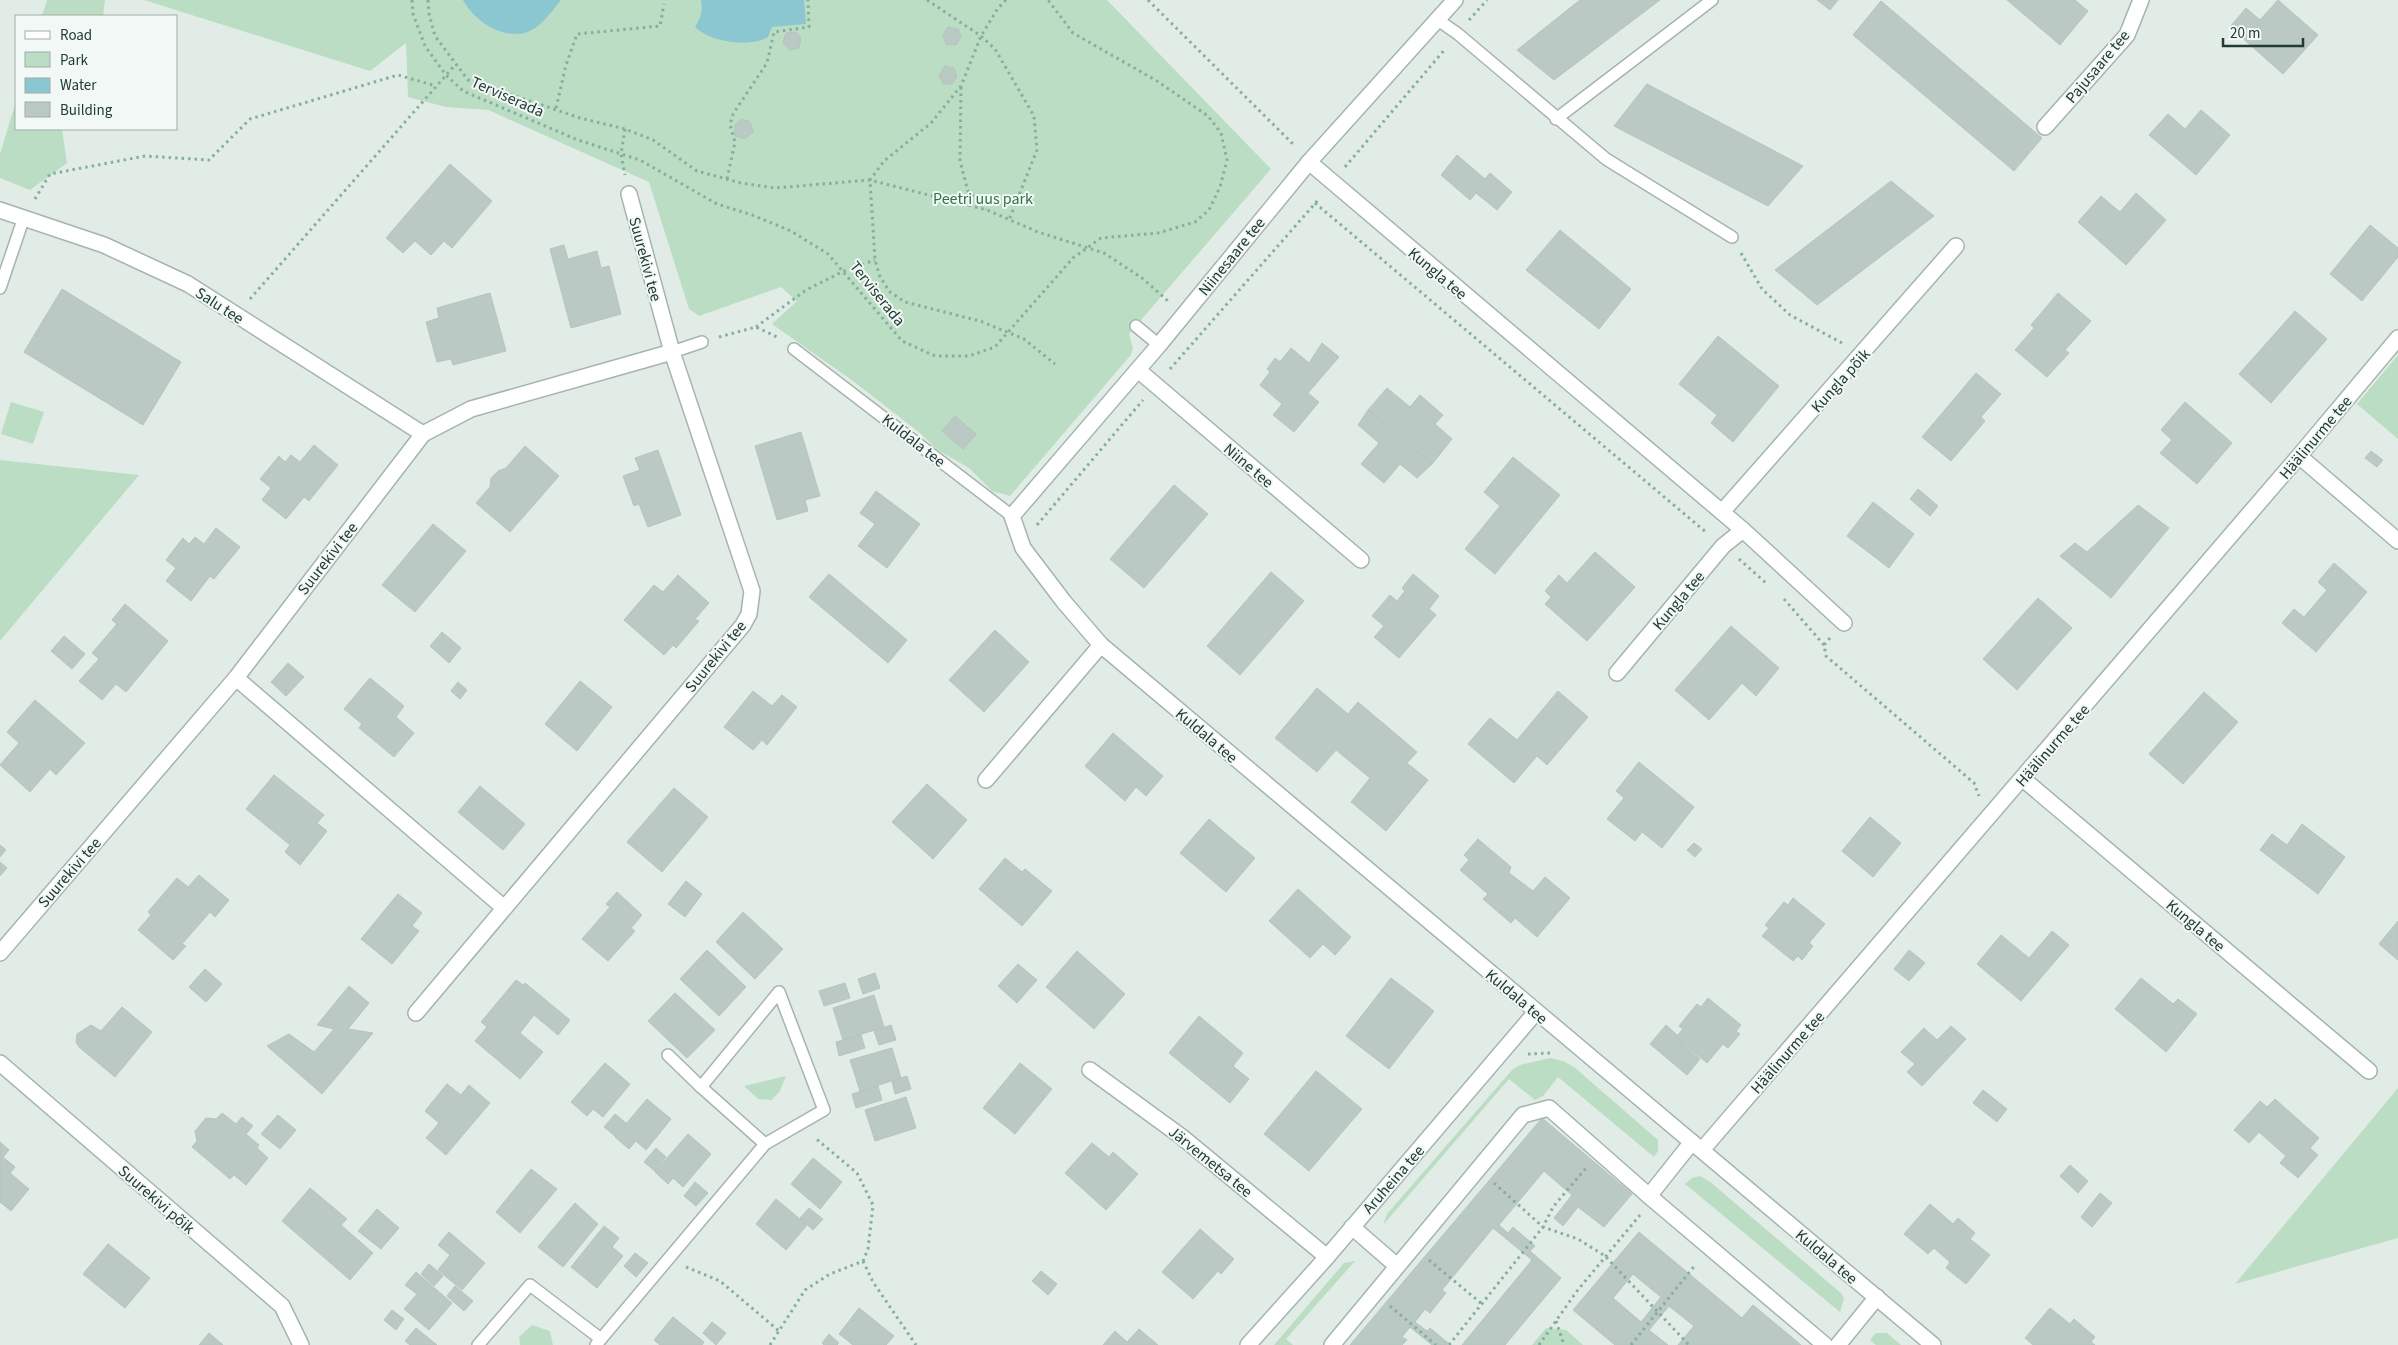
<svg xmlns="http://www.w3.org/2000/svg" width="2398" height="1345" viewBox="0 0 2398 1345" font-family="'Source Sans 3',sans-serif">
<rect width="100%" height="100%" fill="#e2ece7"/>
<g fill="#bbddc3">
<path d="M47,0h58l-2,16h-61z"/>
<path d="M144,0h963l164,169 -142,165 4,15 -3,7 -120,140 -18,-5 -23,-23 -33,-19 -16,-16 -67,-52 -81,-57 25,-23 -16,-14 -82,29 -10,-7 -40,-127 -161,-72 -42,-3 -38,-10 -2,-54 -36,28z"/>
<path d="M16,101v28h46l5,34 -37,27 -30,-12v-24z"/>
<path d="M2398,355v84l-41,-35z"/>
<path d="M11,402l33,10 -11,32 -32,-10z"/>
<path d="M0,460l139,15 -139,166z"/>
<path d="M1550,1058l13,3 11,6 84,73v11l-4,6 -96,-80 -15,19 -8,4 -26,-21 -126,146 4,-11 125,-144 8,-5z"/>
<path d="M786,1076l-6,15 -8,9 -14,-1 -14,-13z"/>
<path d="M2398,1088v150l-163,46z"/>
<path d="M1700,1176l9,5 133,113 2,5 -4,13 -155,-128 7,-6z"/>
<path d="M1355,1261l-69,78 7,6h-19l70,-82z"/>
<path d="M532,1325l18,6 3,14h-33l-1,-8z"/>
<path d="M1546,1328l20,2 17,15h-51z"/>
<path d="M1876,1333h11l14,12h-25l-6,-5z"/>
</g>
<g fill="#8bc7d0">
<path d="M463,0h98c-9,11 -22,30 -37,33 -25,5 -50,-13 -61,-33z"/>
<path d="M701,0h103l2,24 -34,3 -4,10c-19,11 -58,5 -73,-10 6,-9 8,-17 6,-27z"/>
</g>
<g fill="#bac9c3" stroke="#b4c5be" fill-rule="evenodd">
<path d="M1580,0h80l-106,80 -37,-30z"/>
<path d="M1817,0h21l-8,10z"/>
<path d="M2007,0h68l13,11 -28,34z"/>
<path d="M2278,0l40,35 -35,39 -53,-47 16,-19 14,12z"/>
<path d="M1881,1l161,137 -28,33 -161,-136z"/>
<path d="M948,27l10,2 3,8 -5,8 -10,-1 -3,-9z"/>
<path d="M796,32l5,6 -2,10 -9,2 -7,-7 3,-10z"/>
<path d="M945,66l9,2 3,9 -5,7h-9l-4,-9z"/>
<path d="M1647,84l156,82 -35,40 -154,-80z"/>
<path d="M2201,110l29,25 -34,40 -47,-40 19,-21 17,15z"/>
<path d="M742,119l8,3 3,10 -8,7 -10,-3v-11z"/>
<path d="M1457,155l28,24 5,-6 22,19 -15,18 -21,-17 -6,7 -29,-25z"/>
<path d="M450,164l42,37 -40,47 -8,-7 -13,14 -16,-14 -12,12 -17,-15z"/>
<path d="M1891,181l43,35 -117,89 -42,-35z"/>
<path d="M2136,193l30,27 -40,45 -48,-43 23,-26 19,16z"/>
<path d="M2370,225l28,23v9l-36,44 -32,-27z"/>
<path d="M1560,230l71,59 -32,40 -73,-59z"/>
<path d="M564,245l4,14 29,-8 4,17 8,-2 12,48 -50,14 -21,-79z"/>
<path d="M62,289l119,73 -38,63 -119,-73z"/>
<path d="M490,293l16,58 -53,14 -2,-6 -14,3 -11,-40 13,-4 -2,-10z"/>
<path d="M2058,293l33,28 -26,29 4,3 -22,24 -32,-27 19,-22 -3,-3z"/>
<path d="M2295,311l32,28 -56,64 -32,-29z"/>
<path d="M1718,336l61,50 -46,56 -22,-19 6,-8 -38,-31z"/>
<path d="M1322,343l17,14 -31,36 11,9 -25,30 -21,-17 9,-11 -22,-19 10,-13 -3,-3 8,-11 5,4 11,-14 18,15z"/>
<path d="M1976,373l25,21 -20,23 4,4 -34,40 -29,-24z"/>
<path d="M1387,388l23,19 10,-12 23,20 -8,9 17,15 -20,25 -64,-54z"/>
<path d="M2185,402l47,41 -35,41 -37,-31 12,-13 -11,-10z"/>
<path d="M1368,410l64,54 -15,14 -17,-14 -16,19 -23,-19 18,-21 -21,-18z"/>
<path d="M955,416l21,18 -13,15 -21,-18z"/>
<path d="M801,432l19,64 -15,4 3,11 -31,9 -22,-74z"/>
<path d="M314,445l24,20 -29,36 -5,-4 -18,22 -24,-19 9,-12 -11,-9 19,-23 6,6 6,-7 9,7z"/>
<path d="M525,446l34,30 -49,56 -34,-29 14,-16 1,-9 7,-7 8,-3z"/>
<path d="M658,450l23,65 -33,12 -9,-23 -5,2 -11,-30 17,-6 -5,-12z"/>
<path d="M2371,451l12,9 -6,7 -12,-9z"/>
<path d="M1513,457l47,38 -65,79 -30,-25 35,-43 -16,-14z"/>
<path d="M1174,485l34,29 -64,74 -34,-29z"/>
<path d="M1918,489l20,17 -8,10 -20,-17z"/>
<path d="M876,491l44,33 -33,44 -29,-22 17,-22 -15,-11z"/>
<path d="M1873,502l41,32 -25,34 -42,-32z"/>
<path d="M2138,505l31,23 -58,70 -51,-42 15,-13 12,9z"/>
<path d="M433,524l33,27 -51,61 -33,-27z"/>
<path d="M216,528l24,19 -26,32 -4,-3 -19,25 -25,-20 10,-13 -10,-8 17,-22 6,6 6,-7 9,7z"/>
<path d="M1595,552l40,35 -48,54 -42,-37 6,-7 -6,-6 14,-16 8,8z"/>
<path d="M2334,563l33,29 -51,60 -34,-29 12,-14 10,8 23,-27 -9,-8z"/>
<path d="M1271,572l33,29 -64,74 -33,-29z"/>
<path d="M829,574l78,66 -19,23 -79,-66z"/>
<path d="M1413,574l26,22 -10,13 7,6 -37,43 -25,-21 10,-11 -12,-10 18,-21 7,6 8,-10 -3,-3z"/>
<path d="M678,575l31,28 -14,16 4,2 -23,27 -3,-3 -9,10 -40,-35 30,-35 9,7z"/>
<path d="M2038,598l34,30 -55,62 -34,-31z"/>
<path d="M125,604l43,37 -42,51 -10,-8 -14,16 -23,-19 20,-22 -7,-6 25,-29 -5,-4z"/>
<path d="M1731,626l48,42 -23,28 -14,-13 -33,37 -34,-30z"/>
<path d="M995,630l34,32 -45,50 -35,-32z"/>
<path d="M442,632l19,16 -12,15 -19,-17z"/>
<path d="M64,636l21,18 -13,15 -21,-18z"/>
<path d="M288,663l16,14 -18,19 -15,-14z"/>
<path d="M370,678l34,28 -8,11 18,16 -20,24 -35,-29 3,-4 -18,-15z"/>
<path d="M580,681l32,26 -35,44 -32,-27z"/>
<path d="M458,682l9,8 -7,9 -9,-8z"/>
<path d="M1317,688l31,26 10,-12 59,50 -10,11 21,17 -42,51 -35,-29 19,-24 -34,-28 -19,22 -42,-34z"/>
<path d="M753,691l19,15 10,-11 15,12 -30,38 -5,-5 -9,10 -29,-23z"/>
<path d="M1558,691l30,26 -41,48 -10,-9 -23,27 -46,-39 22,-26 27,22z"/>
<path d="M2204,692l34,30 -55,62 -34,-30z"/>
<path d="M35,700l50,43 -29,32 -6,-6 -20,23 -30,-27 19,-22 -12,-11z"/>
<path d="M1113,733l50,43 -17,20 -10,-9 -11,14 -40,-35z"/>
<path d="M1639,762l55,45 -32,41 -20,-16 -7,9 -28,-22 17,-21 -8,-7z"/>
<path d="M274,775l50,40 -7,8 10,8 -27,34 -15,-13 5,-7 -44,-36z"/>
<path d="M927,784l40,36 -34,39 -41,-37z"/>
<path d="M480,786l45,38 -22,26 -45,-38z"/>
<path d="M674,788l34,29 -46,55 -35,-30z"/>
<path d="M1870,817l31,26 -28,34 -31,-26z"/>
<path d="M1209,819l46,39 -29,34 -46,-39z"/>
<path d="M2302,824l43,33 -27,37 -58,-44 12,-16 15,11z"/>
<path d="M1478,839l33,28 -2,6 24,18 12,-14 25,21 -33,39 -22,-19 -4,5 -28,-24 5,-5 -28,-24 9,-10 -5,-5z"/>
<path d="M1694,843l8,6 -7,8 -8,-7z"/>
<path d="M0,845l6,5 -6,7z"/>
<path d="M1005,858l17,14 3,-3 27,22 -30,35 -43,-37z"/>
<path d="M0,862l7,6 -7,8z"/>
<path d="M199,875l30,25 -14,17 -5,-5 -28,32 4,2 -13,14 -35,-30 13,-15 -3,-3 29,-34 11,9z"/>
<path d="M686,881l16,13 -17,23 -17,-13z"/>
<path d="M1298,889l53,48 -16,18 -12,-11 -13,14 -41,-37z"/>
<path d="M617,892l25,23 -11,13 4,3 -27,30 -26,-22 28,-32 -4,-3z"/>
<path d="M398,894l24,19 -10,13 7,5 -27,33 -31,-25z"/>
<path d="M1793,898l32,26 -16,19 4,3 -11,14 -4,-4 -5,5 -31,-25 7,-8 -4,-3 19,-23 4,3z"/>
<path d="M743,912l40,37 -28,30 -39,-37z"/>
<path d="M2398,921v39l-19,-16z"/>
<path d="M2052,931l17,14 -48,56 -44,-37 24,-29 28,23z"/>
<path d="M707,950l39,37 -27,29 -39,-37z"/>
<path d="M1909,950l16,13 -16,18 -15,-12z"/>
<path d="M1077,951l48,43 -31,35 -48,-42z"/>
<path d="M1018,964l19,16 -20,23 -19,-17z"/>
<path d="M205,969l17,15 -16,18 -17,-15z"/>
<path d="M875,973l5,15 -17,6 -5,-15z"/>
<path d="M1391,978l43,33 -45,58 -43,-33z"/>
<path d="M2141,978l32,26 5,-5 19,15 -31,38 -51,-43z"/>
<path d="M516,980l7,5 2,-2 45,37 -12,15 -24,-20 -14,18 23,19 -23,27 -45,-38 12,-14 -6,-5z"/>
<path d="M845,983l5,15 -26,8 -5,-15z"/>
<path d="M349,986l20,17 -21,26 25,4 -51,61 -55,-48 22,-12 25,18 20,-23 -17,-4z"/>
<path d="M675,993l40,37 -28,28 -39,-37z"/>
<path d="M874,995l10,32 -41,13 -10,-32z"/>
<path d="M1708,998l33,27 -5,6 4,3 -12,14 -5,-4 -16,19 -31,-26 7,-8 -4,-3 18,-22 4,3z"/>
<path d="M122,1007l30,25 -37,45 -36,-30 -3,-5 1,-8 14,-9 10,6z"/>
<path d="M1199,1016l44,37 -10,13 16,13 -19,24 -61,-50z"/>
<path d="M891,1025l5,15 -17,5 -5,-14z"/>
<path d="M1666,1025l11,10 -2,2 25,22 -13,16 -37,-31z"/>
<path d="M1951,1026l15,13 -44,47 -15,-14 8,-8 -14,-12 23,-24 13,12z"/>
<path d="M861,1035l4,13 -26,8 -3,-14z"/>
<path d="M892,1048l9,30 -41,13 -10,-31z"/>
<path d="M605,1063l25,21 -27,33 -10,-8 -6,7 -16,-14z"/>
<path d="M1020,1063l32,26 -37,45 -32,-26z"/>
<path d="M1316,1071l46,38 -53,62 -45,-37z"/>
<path d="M907,1076l4,13 -16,5 -3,-13z"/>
<path d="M447,1084l14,11 8,-10 21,18 -44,52 -20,-17 13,-15 -14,-12z"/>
<path d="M878,1086l4,14 -26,8 -4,-14z"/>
<path d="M1983,1090l24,19 -10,13 -24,-19z"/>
<path d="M906,1097l10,31 -41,13 -10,-31z"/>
<path d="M647,1099l24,20 -25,31 -10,-9 -7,8 -14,-12z"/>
<path d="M2275,1099l44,39 -9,10 8,7 -20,23 -18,-15 6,-7 -27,-24 -10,11 -15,-13 26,-29 7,6z"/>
<path d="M222,1113l14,11 6,-7 11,9 -7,8 13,11 -2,3 11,10 -22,27 -12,-10 -4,4 -38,-32 5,-6 -2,-10 11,-13 10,1z"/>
<path d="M615,1114l11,9 -11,13 -11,-9z"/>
<path d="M278,1115l18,15 -16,19 -19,-15z"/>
<path d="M1542,1118l90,76 -28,33 -26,-20 -15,19 -9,-8 18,-23 -28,-24 -45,54 9,8 5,-6 22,19 -5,5 31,27 -56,67h-43l70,-85 -39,-32 -51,62 4,3 -16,20 -5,-4 -10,13 12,9 3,-3 18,15 -1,2h-15l-22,-18 -8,10 5,3 -5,5h-52z"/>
<path d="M688,1134l23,20 -28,33 -10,-9 -5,6 -13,-12z"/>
<path d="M0,1142l9,8 -6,7 12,10 -5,6 19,16 -18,22 -11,-9z"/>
<path d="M1092,1143l17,14 4,-5 25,22 -32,36 -41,-37z"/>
<path d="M656,1148l10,9 -11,14 -11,-9z"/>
<path d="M813,1158l29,24 -22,27 -29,-25z"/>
<path d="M2070,1165l18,16 -10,12 -18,-17z"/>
<path d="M531,1169l26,20 -37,44 -24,-21z"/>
<path d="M695,1182l13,11 -12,13 -12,-10z"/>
<path d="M310,1188l37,31 -6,6 32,28 -23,27 -68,-59z"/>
<path d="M2100,1193l12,10 -20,24 -11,-10z"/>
<path d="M776,1199l31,26 -21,25 -30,-26z"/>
<path d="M575,1203l23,21 -35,43 -25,-20z"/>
<path d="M1930,1204l23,20 5,-6 17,15 -5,6 20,16 -24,29 -20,-16 4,-6 -16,-14 -6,6 -24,-20z"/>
<path d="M809,1208l14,11 -10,11 -13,-12z"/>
<path d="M377,1209l22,19 -18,21 -23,-18z"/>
<path d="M604,1226l15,12 -7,9 11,9 -26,32 -26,-21z"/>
<path d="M1200,1229l34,30 -13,15 -3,-3 -25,28 -31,-27z"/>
<path d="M449,1232l36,31 -23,27 -24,-20 12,-15 -12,-10z"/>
<path d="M1639,1232l103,86 11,-13 48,40h-123l16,-19 -25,-20 -20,24 19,15h-53l-42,-35zM1633,1274l28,23 -20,25 -28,-24z"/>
<path d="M108,1244l42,34 -25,30 -42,-34z"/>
<path d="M635,1253l13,10 -12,14 -12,-11z"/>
<path d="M429,1264l14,12 -9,10 -13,-12z"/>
<path d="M1041,1271l16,13 -9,11 -16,-14z"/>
<path d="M416,1272l36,31 -23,27 -25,-21 13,-15 -12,-9z"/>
<path d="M455,1286l18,15 -9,10 -17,-15z"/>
<path d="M859,1308l35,28 -8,9h-33l-14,-11z"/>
<path d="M2050,1308l20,16 4,-5 21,18 -4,5 4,3h-62l-8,-7z"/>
<path d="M392,1310l12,9 -8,11 -12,-10z"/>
<path d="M673,1317l31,25 -2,3h-42l-6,-5z"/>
<path d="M712,1322l14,11 -10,12 -13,-12z"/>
<path d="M416,1328l21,17h-27l-5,-4z"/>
<path d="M1139,1329l19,16h-55l12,-14 12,11z"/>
<path d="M209,1333l14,12h-24z"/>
<path d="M829,1334l10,9 -2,2h-13l-2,-2z"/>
</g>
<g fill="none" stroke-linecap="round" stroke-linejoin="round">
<g stroke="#a5b4ae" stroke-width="14">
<g id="service">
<path d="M1438,20l20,14 148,125 126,78"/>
<path d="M1556,119l156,-119"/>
<path d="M0,288l24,-71"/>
<path d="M1136,326l23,19"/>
<path d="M794,349l218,167"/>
<path d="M672,352l30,-10"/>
<path d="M668,1055l33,32"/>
<path d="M601,1339l164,-195 59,-34 -45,-118 -78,95 64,57"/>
<path d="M478,1345l52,-60 71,54 -5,6"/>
</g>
</g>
<g stroke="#a5b4ae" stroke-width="18">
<g id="minor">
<path d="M1455,0l-146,162 -150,183 -147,171 11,32 41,54 37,43 832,700"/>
<path d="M2045,127l82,-92 14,-35"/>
<path d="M1309,162l434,368 101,93"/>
<path d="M629,194l43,158"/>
<path d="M0,210l104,35 84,39 235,150"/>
<path d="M1138,370l223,190"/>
<path d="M2299,456l99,85"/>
<path d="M1722,512l234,-266"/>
<path d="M1617,673l106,-127 20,-16"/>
<path d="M236,678l267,229"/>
<path d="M2023,779l346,292"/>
<path d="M986,780l115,-135"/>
<path d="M0,953l236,-275 187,-244 48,-25 201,-57 80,239 -3,23 -6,11 -327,388"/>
<path d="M0,1063l282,243 19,39"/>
<path d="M1090,1070l92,67 145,120"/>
<path d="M1702,1150l597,-694 99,-118"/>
<path d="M1649,1196l43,-54"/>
<path d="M1352,1227l45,39"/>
<path d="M1248,1345l79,-88 209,-245"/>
<path d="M1332,1345l191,-230 26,-7 100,88 176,149"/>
<path d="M1838,1345l39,-48"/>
</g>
</g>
<g stroke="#83afa0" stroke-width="3" stroke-dasharray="2.5 4" stroke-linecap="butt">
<path d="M412,0l1,14 12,32 21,29 17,16 115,49 62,20 77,44 35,11 39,16 37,23 74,87 33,15h34l26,-9 78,-89 28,-20 57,-5 37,-11 14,-12 11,-23 7,-27 -6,-27 -13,-17 -51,-35 -84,-48 -25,-33"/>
<path d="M428,0l1,14 6,22 33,44 112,38 45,11 28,11 44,31 44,12 34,5 95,-8 117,30 51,22 66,21 38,25 26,23"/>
<path d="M927,0l54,36 14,13 39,67 3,34 -28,70"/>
<path d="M1006,0l-8,8 -17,28 -20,50 -30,37 -47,38 -14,19 5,80 5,17 10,15 15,10 75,19 44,18 31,25"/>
<path d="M1148,0l147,146"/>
<path d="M1469,20l18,-20"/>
<path d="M961,87l-1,74 8,30 18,18"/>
<path d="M556,108l10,-43 11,-31 83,-8 4,-22"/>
<path d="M625,129l-4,25 4,21"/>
<path d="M1345,167l101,-119"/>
<path d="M727,179l8,-37 -5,-17 3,-11 34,-51 7,-31 35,-5 -1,-27"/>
<path d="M35,199l15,-25 95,-18 64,4 41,-41 148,-44 38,11"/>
<path d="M1315,203l392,330"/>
<path d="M1741,253l21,36 28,26 52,28"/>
<path d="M250,299l205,-234"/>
<path d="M756,327l50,-37 38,-19 31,-11"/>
<path d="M719,337l37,-10 23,11"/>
<path d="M1170,369l149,-170"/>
<path d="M1037,525l106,-125"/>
<path d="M1739,559l27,24"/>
<path d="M1784,599l40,46"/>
<path d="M1830,638l-6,7 2,11 148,127 5,13"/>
<path d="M1528,1054l24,-1"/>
<path d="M1494,1183l49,44 35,12 27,17 84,89"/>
<path d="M1429,1260l53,44"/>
<path d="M863,1261l10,21 43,63"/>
<path d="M686,1267l34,14 59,50"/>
<path d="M1390,1306l46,39"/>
<path d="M1556,1321l8,24"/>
<path d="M770,1345l35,-55 25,-16 33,-13 5,-12 5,-44 -16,-32 -43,-36"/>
<path d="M1449,1345l94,-118 10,-20 33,-39"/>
<path d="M1539,1345l38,-54 63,-76"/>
<path d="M1631,1345l65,-81"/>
</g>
<use href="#service" stroke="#fff" stroke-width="11"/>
<use href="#minor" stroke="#fff" stroke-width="15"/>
</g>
<g text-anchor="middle" stroke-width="4" stroke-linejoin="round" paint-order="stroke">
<g font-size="16" fill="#223c35" stroke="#f2f8f5">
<text transform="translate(2097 66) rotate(-50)" y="6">Pajusaare tee</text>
<text transform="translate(508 96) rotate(24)" y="6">Terviserada</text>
<text transform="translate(1231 256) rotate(-51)" y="6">Niinesaare tee</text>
<text transform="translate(646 259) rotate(75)" y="6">Suurekivi tee</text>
<text transform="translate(1438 273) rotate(40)" y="6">Kungla tee</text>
<text transform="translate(878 293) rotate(51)" y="6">Terviserada</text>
<text transform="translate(220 305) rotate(33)" y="6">Salu tee</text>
<text transform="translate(1840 380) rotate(-48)" y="6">Kungla põik</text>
<text transform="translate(2315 437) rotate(-50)" y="6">Häälinurme tee</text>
<text transform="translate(914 440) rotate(38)" y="6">Kuldala tee</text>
<text transform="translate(1249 465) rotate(40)" y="6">Niine tee</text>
<text transform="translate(327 558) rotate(-52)" y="6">Suurekivi tee</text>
<text transform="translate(1678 600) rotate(-50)" y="6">Kungla tee</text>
<text transform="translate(715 656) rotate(-51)" y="6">Suurekivi tee</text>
<text transform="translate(1207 735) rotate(40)" y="6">Kuldala tee</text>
<text transform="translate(2052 745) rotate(-49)" y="6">Häälinurme tee</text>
<text transform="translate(69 872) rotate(-49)" y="6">Suurekivi tee</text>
<text transform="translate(2196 925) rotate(40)" y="6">Kungla tee</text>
<text transform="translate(1517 996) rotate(40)" y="6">Kuldala tee</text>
<text transform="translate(1787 1052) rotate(-49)" y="6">Häälinurme tee</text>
<text transform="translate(1211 1161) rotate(39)" y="6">Järvemetsa tee</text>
<text transform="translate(1393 1179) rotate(-49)" y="6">Aruheina tee</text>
<text transform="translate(157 1199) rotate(41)" y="6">Suurekivi põik</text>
<text transform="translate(1827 1256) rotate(40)" y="6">Kuldala tee</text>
</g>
<g font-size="16" fill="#2d7346" stroke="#f2f8f5">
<text x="983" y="204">Peetri uus park</text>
</g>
</g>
<rect x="15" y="15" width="162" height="115" fill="#f2f8f5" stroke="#9fada8"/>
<rect x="25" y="31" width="25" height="8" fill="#ffffff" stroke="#9fada8"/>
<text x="60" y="40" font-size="15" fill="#223c35">Road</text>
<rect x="25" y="52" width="25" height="15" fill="#bbddc3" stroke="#9fada8"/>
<text x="60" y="65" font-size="15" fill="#223c35">Park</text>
<rect x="25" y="78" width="25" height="15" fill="#8bc7d0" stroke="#9fada8"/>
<text x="60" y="90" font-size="15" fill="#223c35">Water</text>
<rect x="25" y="102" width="25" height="15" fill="#bac9c3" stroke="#9fada8"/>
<text x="60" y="115" font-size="15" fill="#223c35">Building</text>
<path d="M2223 38v8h80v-8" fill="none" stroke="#223c35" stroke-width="2.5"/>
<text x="2230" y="38" font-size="15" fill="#223c35" stroke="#f2f8f5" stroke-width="4" paint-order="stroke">20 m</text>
</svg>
